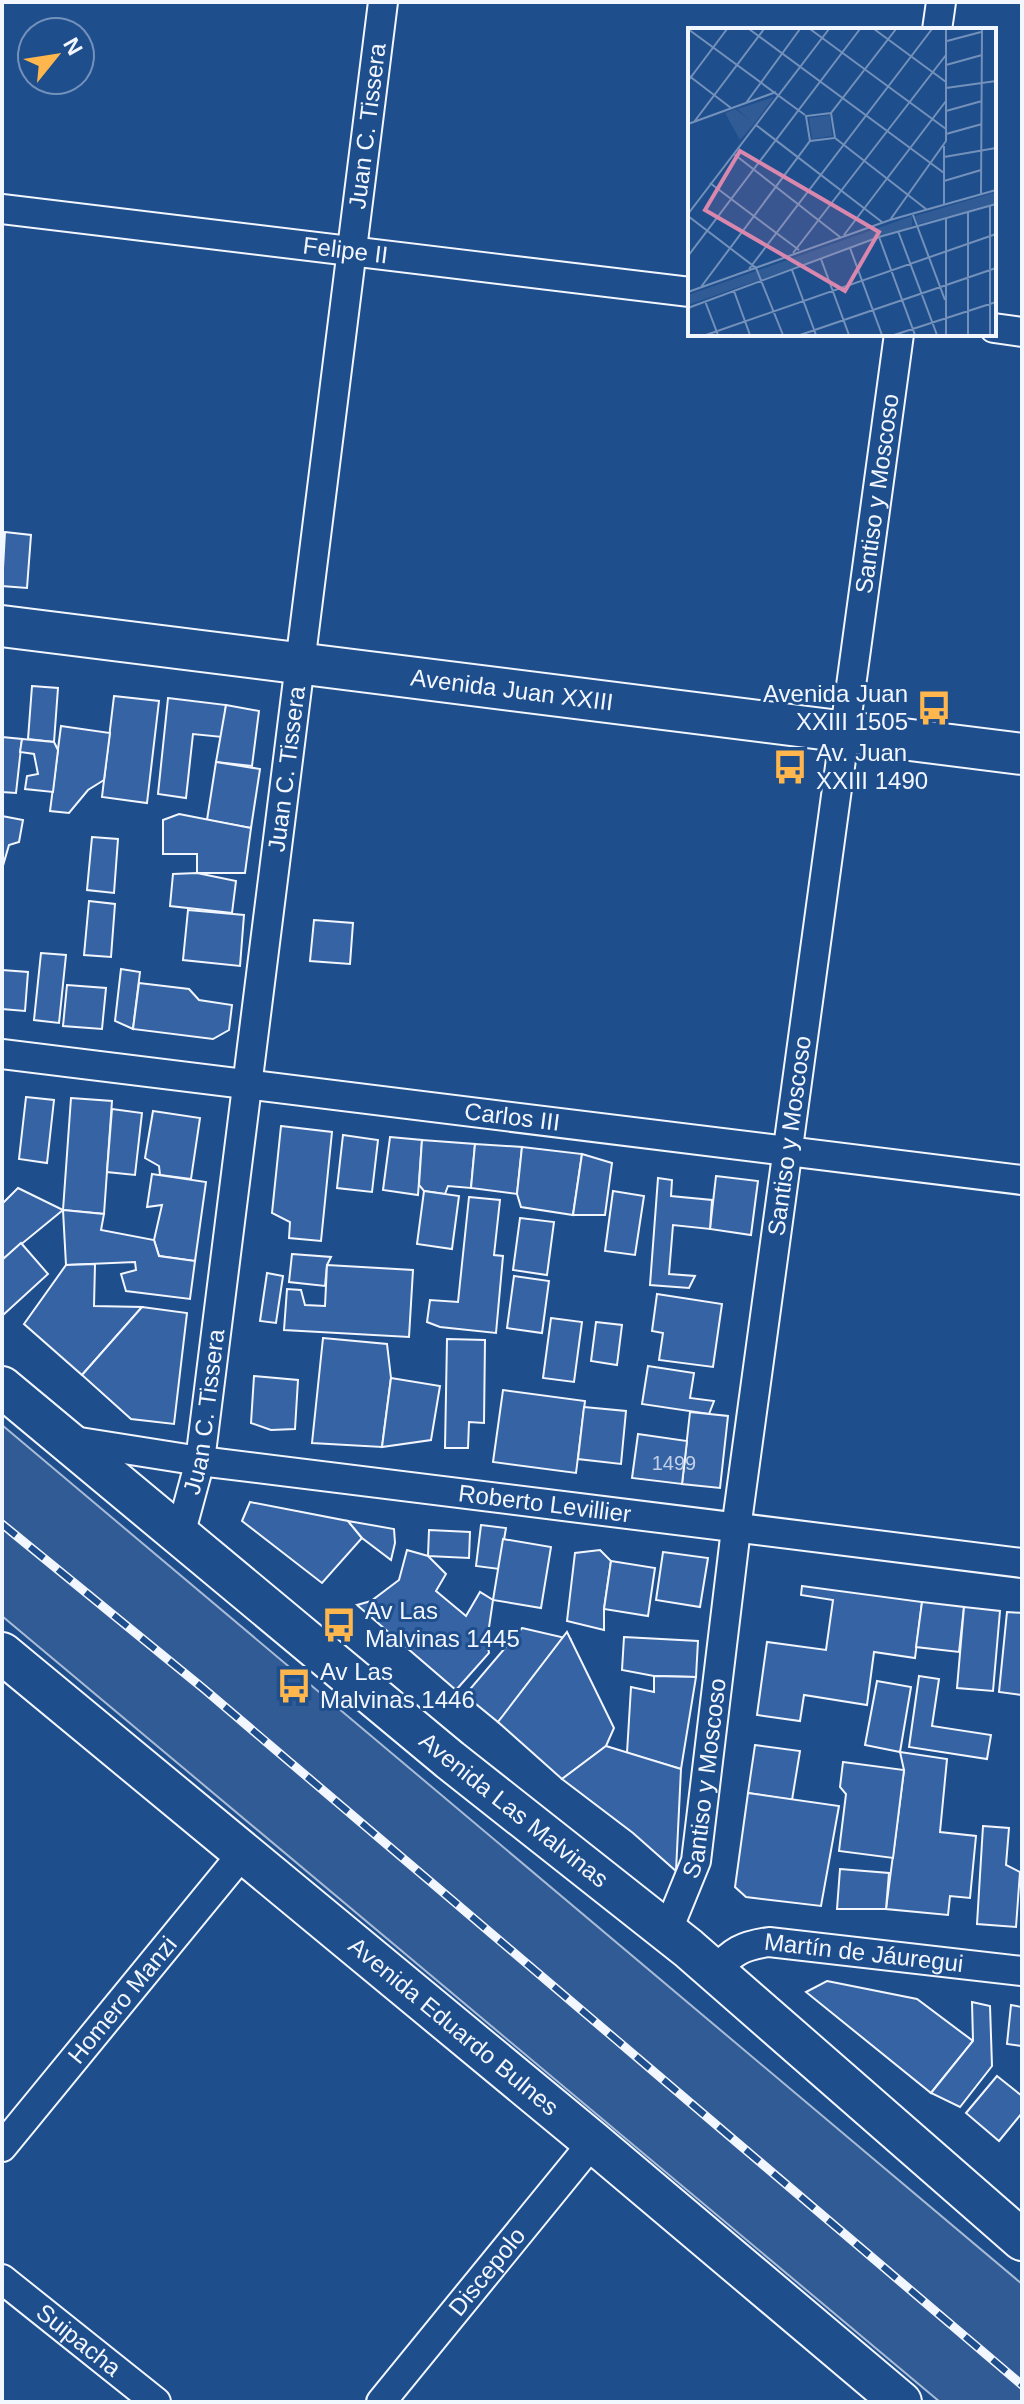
<svg xmlns="http://www.w3.org/2000/svg" width="1024" height="2404" viewBox="0 0 1024 2404" font-family="Helvetica,sans-serif">
<rect width="100%" height="100%" fill="#1f4e8c"/>
<path fill="#305b95" stroke="#a8bbd7" stroke-width="2" d="M2,1425l1020,859v118h-82l-938,-786z"/>
<g fill="#3563a3" stroke="#f2f6ff" stroke-width="2">
<path d="M5,532l26,3 -4,53 -25,-2z"/>
<path d="M32,686l26,2 -4,54 -26,-3z"/>
<path d="M114,696l45,5 -12,102 -45,-6z"/>
<path d="M168,698l58,7 -4,32 -29,-3 -7,64 -28,-4z"/>
<path d="M226,705l33,6 -7,55 -36,-4z"/>
<path d="M61,726l49,7 -6,47 -16,10 -19,23 -19,-2z"/>
<path d="M2,737l20,2 -6,54 -14,-1z"/>
<path d="M22,739l32,3 4,8 -5,42 -28,-3 2,-13 11,-2 -4,-20 -14,-2z"/>
<path d="M216,762l44,7 -9,59 -44,-8z"/>
<path d="M179,814l72,14 -6,45h-48v-19h-34v-34z"/>
<path d="M2,816l21,4 -4,22 -10,3 -7,24z"/>
<path d="M92,837l26,2 -4,54 -27,-3z"/>
<path d="M197,873l39,8 -4,32 -62,-7 3,-32z"/>
<path d="M89,901l26,3 -4,53 -27,-2z"/>
<path d="M188,910l56,5 -4,51 -57,-6z"/>
<path d="M314,920l39,3 -3,41 -40,-3z"/>
<path d="M41,953l25,2 -7,68 -25,-3z"/>
<path d="M121,969l19,3 -7,57 -18,-8z"/>
<path d="M2,970l26,2 -3,39 -23,-2z"/>
<path d="M139,983l50,6 10,11 33,5 -3,25 -16,9 -80,-10z"/>
<path d="M67,985l39,3 -4,41 -39,-3z"/>
<path d="M26,1097l28,3 -7,63 -28,-4z"/>
<path d="M71,1098l41,3 -8,113 -41,-4z"/>
<path d="M112,1109l30,4 -7,62 -28,-3z"/>
<path d="M153,1111l47,7 -9,61 -31,-4 -1,-9 -14,-8z"/>
<path d="M281,1126l51,6 -11,109 -32,-3 1,-16 -18,-9z"/>
<path d="M343,1135l35,5 -6,52 -35,-4z"/>
<path d="M390,1137l32,3 -4,55 -35,-5z"/>
<path d="M422,1140l53,4 -4,44 -23,-2 -3,8 -21,-3 -5,-6z"/>
<path d="M475,1144l47,3 -5,47 -46,-6z"/>
<path d="M522,1147l60,7 -9,61 -52,-8 -4,-13z"/>
<path d="M582,1154l30,9 -7,52h-32z"/>
<path d="M152,1174l54,8 -11,79 -36,-5 -5,-16 8,-35 -15,2z"/>
<path d="M716,1176l42,5 -7,54 -41,-6z"/>
<path d="M658,1178l14,2 -1,16 41,4 -2,29 -37,-4 -4,49 26,2 -6,12 -39,-3z"/>
<path d="M18,1188l45,22 -61,50v-56z"/>
<path d="M424,1191l35,5 -7,53 -35,-5z"/>
<path d="M613,1191l31,5 -9,59 -30,-4z"/>
<path d="M469,1197l31,3 -6,55 9,1 -7,77 -56,-6 -13,-5 3,-22 28,2z"/>
<path d="M63,1210l41,4 -3,16 53,10 5,16 36,5 -5,38 -64,-8 -5,-17 15,-4 -1,-8 -69,3z"/>
<path d="M520,1218l34,4 -7,53 -34,-5z"/>
<path d="M21,1243l27,31 -46,42v-56z"/>
<path d="M292,1254l39,3 -4,8 -2,21 -36,-4z"/>
<path d="M95,1264l-1,42 48,1 -60,68 -58,-51 42,-59z"/>
<path d="M327,1265l86,5 -4,67 -125,-7 3,-41 14,1 4,15 20,1z"/>
<path d="M267,1273l16,3 -7,47 -16,-2z"/>
<path d="M514,1276l35,5 -7,52 -35,-5z"/>
<path d="M657,1294l65,10 -9,63 -54,-7 4,-27 -11,-2z"/>
<path d="M142,1307l45,6 -13,111 -43,-5 -49,-44z"/>
<path d="M551,1318l31,4 -8,60 -31,-4z"/>
<path d="M596,1322l26,3 -5,40 -26,-4z"/>
<path d="M323,1338l64,6 4,34 -9,69 -70,-4z"/>
<path d="M447,1339l38,1 -1,83 -15,-1 -1,26h-23z"/>
<path d="M648,1366l46,7 -4,25 24,3 -5,13 -67,-10z"/>
<path d="M254,1376l44,4 -3,49 -24,1 -20,-7z"/>
<path d="M391,1378l49,8 -9,54 -49,7z"/>
<path d="M503,1390l82,11 -9,72 -83,-11z"/>
<path d="M584,1407l42,4 -5,53 -43,-5z"/>
<path d="M690,1412l38,4 -8,72 -38,-4z"/>
<path d="M638,1434l49,7 -5,43 -50,-6z"/>
<path d="M250,1502l98,19 14,17 -40,45 -80,-62z"/>
<path d="M348,1521l46,8 1,14 -4,17 -29,-22z"/>
<path d="M481,1525l25,3 -7,41 -23,-3z"/>
<path d="M429,1530l41,2 -1,26 -41,-2z"/>
<path d="M503,1539l48,8 -10,61 -48,-8z"/>
<path d="M407,1550l21,6 18,18 -10,17 30,25 14,-24 13,8 -6,41 2,12 -33,37 -99,-85 14,-4 28,-21z"/>
<path d="M600,1550l11,11 -7,48v21l-37,-9 8,-68z"/>
<path d="M663,1552l45,6 -8,49 -44,-7z"/>
<path d="M611,1561l44,7 -7,48 -44,-7z"/>
<path d="M802,1586l120,16 -7,56 -41,-6 -7,53 -63,-10 -4,26 -43,-6 10,-73 59,8 7,-50 -32,-5z"/>
<path d="M922,1602l42,5 -5,45 -43,-5z"/>
<path d="M964,1607l36,4 -7,80 -36,-3z"/>
<path d="M1007,1612l15,1v82l-23,-3z"/>
<path d="M522,1628l48,11 -72,83 -33,-27z"/>
<path d="M567,1632l47,96 -8,18 -44,33 -64,-57z"/>
<path d="M624,1637l74,4 -2,36 -42,-1 -32,-6z"/>
<path d="M654,1676l42,1 -15,92 -54,-16 4,-66 23,5z"/>
<path d="M919,1676l20,3 -7,47 59,9 -4,24 -78,-12z"/>
<path d="M877,1681l34,6 -11,65 -35,-7z"/>
<path d="M755,1745l45,6 -8,49 -44,-7z"/>
<path d="M606,1746l75,23 -5,102 -43,-38 -71,-54z"/>
<path d="M900,1752l47,7 -7,73 36,4 -6,62 -20,-2 -2,19 -62,-6 18,-139z"/>
<path d="M843,1762l61,8 -11,88 -54,-7 7,-57 -6,-7z"/>
<path d="M748,1793l91,13 -18,100 -75,-9 -11,-10z"/>
<path d="M983,1826l26,2 -3,37 14,7 -4,55 -39,-3z"/>
<path d="M840,1869l49,4 -3,36h-49z"/>
<path d="M827,1981l90,18 56,42 -42,52 -125,-101z"/>
<path d="M972,2002l18,4 2,60 -32,41 -29,-14 42,-52z"/>
<path d="M1011,2005l11,2v39l-15,-2z"/>
<path d="M997,2076l25,20v17l-23,28 -33,-28z"/>
</g>
<g fill="none" stroke-linecap="round" stroke-linejoin="round">
<g stroke="#f2f6ff" stroke-width="32">
<g id="minor">
<path d="M937,30l4,-28"/>
<path id="s1" d="M2,209l688,83"/>
<path d="M994,328l28,4"/>
<path id="s2" d="M2,1054l1020,126"/>
<path id="s3" d="M67,1440l133,21 822,102"/>
<path id="s4" d="M180,1535l20,-74 183,-1459"/>
<path id="s5" d="M667,1932l29,-71 40,-332 163,-1195"/>
<path id="s6" d="M714,1972c19,-21 28,-26 55,-30l253,29"/>
<path id="s7" d="M2,2147l241,-294"/>
<path id="s8" d="M2,2279l154,123"/>
<path id="s9" d="M381,2402l212,-260"/>
</g>
</g>
<g stroke="#f2f6ff" stroke-width="44">
<g id="secondary">
<path id="s10" d="M2,626l1020,128"/>
<path id="s11" d="M2,1387l448,373 238,188 334,292"/>
<path id="s12" d="M2,1653l591,489 308,260"/>
</g>
</g>
<use href="#minor" stroke="#1f4e8c" stroke-width="28"/>
<use href="#secondary" stroke="#1f4e8c" stroke-width="40"/>
<g stroke="#f2f6ff" stroke-width="9">
<path id="rail" d="M2,1524l202,165 818,696"/>
</g>
<use href="#rail" stroke="#1f4e8c" stroke-width="6" stroke-dasharray="18" stroke-linecap="butt"/>
</g>
<defs>
<g id="bus-bare" transform="scale(2.76)"><path d="M-5-6H5V4H4V6H2V4H-2V6H-4V4H-5ZM-3.5-4V0h7V-4ZM-3.5 1.2v1.5H-2V1.2ZM2 1.2v1.5H3.5V1.2Z" fill="#ffb74d" stroke="#1f4e8c" stroke-width="2.5" paint-order="stroke"/></g>
</defs>
<g fill-rule="evenodd">
<use href="#bus-bare" x="934" y="708"/>
<use href="#bus-bare" x="790" y="767"/>
<use href="#bus-bare" x="339" y="1625"/>
<use href="#bus-bare" x="294" y="1686"/>
</g>
<g text-anchor="middle" stroke-width="6" stroke-linejoin="round" paint-order="stroke">
<g font-size="20" fill="#c3d1e8">
<text x="674" y="1470">1499</text>
</g>
<g font-size="24" fill="#f2f6ff" stroke="#1f4e8c">
<text dy="8" stroke="none"><textPath href="#s4" startOffset="1422">Juan C. Tissera</textPath></text>
<text dy="8" stroke="none"><textPath href="#s1" startOffset="346">Felipe II</textPath></text>
<text dy="8" stroke="none"><textPath href="#s5" startOffset="1456">Santiso y Moscoso</textPath></text>
<text dy="8" stroke="none"><textPath href="#s10" startOffset="514">Avenida Juan XXIII</textPath></text>
<text dy="8" stroke="none"><textPath href="#s4" startOffset="774">Juan C. Tissera</textPath></text>
<text dy="8" stroke="none"><textPath href="#s2" startOffset="514">Carlos III</textPath></text>
<text dy="8" stroke="none"><textPath href="#s5" startOffset="808">Santiso y Moscoso</textPath></text>
<text dy="8" stroke="none"><textPath href="#s4" startOffset="126">Juan C. Tissera</textPath></text>
<text dy="8" stroke="none"><textPath href="#s3" startOffset="482">Roberto Levillier</textPath></text>
<text dy="8" stroke="none"><textPath href="#s5" startOffset="160">Santiso y Moscoso</textPath></text>
<text dy="8" stroke="none"><textPath href="#s11" startOffset="664">Avenida Las Malvinas</textPath></text>
<text dy="8" stroke="none"><textPath href="#s6" startOffset="160">Martín de Jáuregui</textPath></text>
<text dy="8" stroke="none"><textPath href="#s7" startOffset="190">Homero Manzi</textPath></text>
<text dy="8" stroke="none"><textPath href="#s12" startOffset="586">Avenida Eduardo Bulnes</textPath></text>
<text dy="8" stroke="none"><textPath href="#s9" startOffset="168">Discepolo</textPath></text>
<text dy="8" stroke="none"><textPath href="#s8" startOffset="98">Suipacha</textPath></text>
</g>
<g font-size="24" fill="#f2f6ff" stroke="#1f4e8c" text-anchor="start">
<text x="908" y="702" text-anchor="end">Avenida Juan<tspan x="908" dy="28">XXIII 1505</tspan></text>
<text x="816" y="761">Av. Juan<tspan x="816" dy="28">XXIII 1490</tspan></text>
<text x="365" y="1619">Av Las<tspan x="365" dy="28">Malvinas 1445</tspan></text>
<text x="320" y="1680">Av Las<tspan x="320" dy="28">Malvinas 1446</tspan></text>
</g>
</g>
<g transform="translate(688 28)">
<rect width="308" height="308" fill="#1f4e8c"/>
<path d="M86,69l-19,26 -15,17 -15,-27 10,-4 15,11 -13,-11zM142,87l2,21 -20,3 -3,-21zM308,164v12l-78,20 -3,-8zM224,188v10l-224,79v-10z" fill="#305b95"/>
<path fill="none" stroke="#7391ba" stroke-width="2" d="M0,1l117,86M61,1l195,144M122,1l136,100M186,1l72,53M259,13l34,-9M258,37l36,-10M0,47l43,33M0,53l39,-52M258,60l50,-7M58,75l54,-74M258,83l36,-10M6,94l70,-93M0,96l88,-32M68,97l126,97M258,106l36,-10M147,110l91,71M122,113l-4,-25 25,-3 65,-84M46,126l106,83M256,129l52,-9M256,153l37,-11M22,155l89,67M293,166l1,-165M256,177v-59M302,178v129M0,186l141,-185M225,187l32,85M0,188l68,52 27,67M202,192l56,-79v-112M210,203l39,104M156,207l102,-134M191,209l36,98M162,220l32,87M105,225l153,-198M0,228l172,-227M133,231l28,76M61,241l183,-240M104,242l24,65M13,259l109,-146 25,-3 -4,-25M46,263l16,44M0,264l202,-72 106,-30M17,273l13,34M0,280l191,-71 117,-33M18,307l290,-101M112,307l196,-67M206,307l102,-33M258,307v-117M280,307v-123"/>
<path fill="#da87ad" fill-opacity="0.15" stroke="#da87ad" stroke-width="4" d="M52,123l139,81 -34,59 -140,-81z"/>
<rect width="308" height="308" fill="none" stroke="#f2f6ff" stroke-width="4"/>
</g>
<rect width="1024" height="2404" fill="none" stroke="#f2f6ff" stroke-width="8"/>
<g transform="translate(56 56) rotate(60)"><circle r="38" fill="#1f4e8c" stroke="#7391ba" stroke-width="2"/>
<path d="M0-6L14 30L0 20L-14 30Z" fill="#ffb74d"/>
<text y="-12" font-size="22" font-weight="bold" text-anchor="middle" fill="#f2f6ff">N</text>
</g>
</svg>
